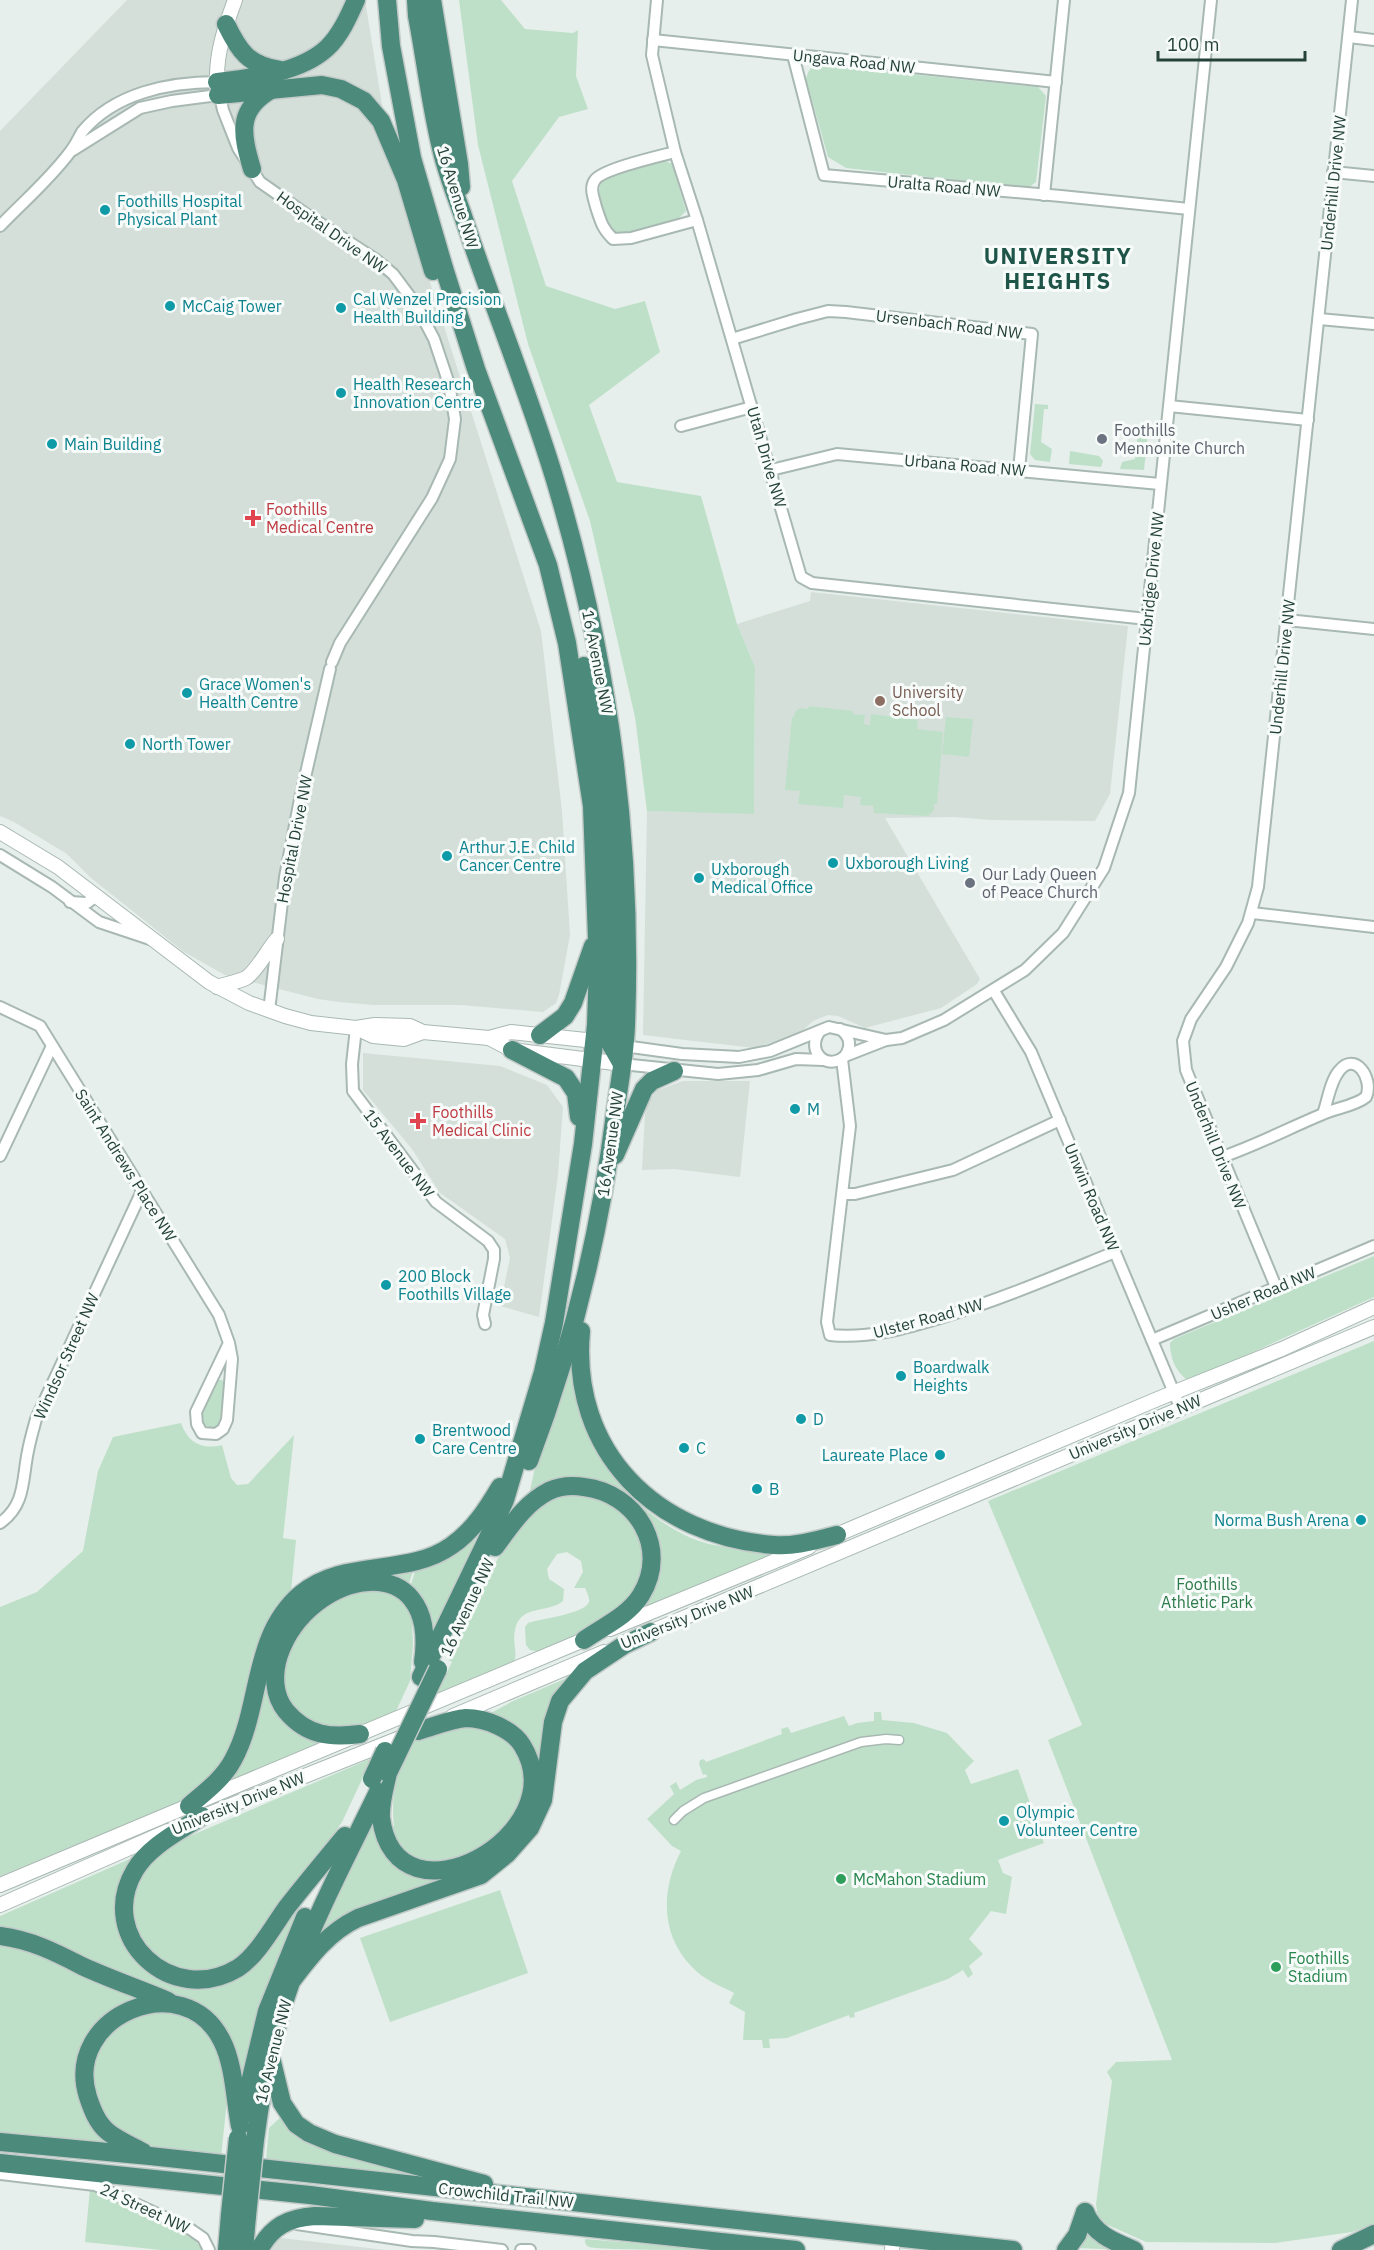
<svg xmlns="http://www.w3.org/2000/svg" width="1374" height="2250" viewBox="0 0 1374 2250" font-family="'IBM Plex Sans',sans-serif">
<rect width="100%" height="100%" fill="#e6efeb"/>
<g fill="#d4dfda">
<path d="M127,0h238l26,160 150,471 21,180 8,124 -11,60 -3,8 -13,9 -82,-7h-87l-35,-3 -21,-3 -93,-24 -41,-23 -93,-74 -24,-24 -53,-32 -14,-6v-685z"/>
<path d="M811,592l317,34 -18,168 -15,27 -105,-1 -35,-3 -70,1 95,161 -3,5 -36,24 -76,20 -27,-12 -10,-1 -15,6 -14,13 -45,14 -111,-13 4,-224 107,2 1,-146 -18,-43 73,-23z"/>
<path d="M363,1053l137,13 47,19 16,22 -5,68 -19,142 -39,-11 10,-48 -5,-19 -65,-46 -28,-44 -49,-59z"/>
<path d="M683,1081h67l-10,96 -66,-8 -32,1 3,-56 4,-13 9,-11z"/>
<path d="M281,2238l105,12h-117l3,-8z"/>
</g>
<g fill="#bfe0c8">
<path d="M459,0h42l24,29 48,4 5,-3 -2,46 12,33 -29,8 -47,64 34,105 69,23 30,-8 15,51 -71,53 28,77 84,14 36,128 18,43 -1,147 -107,-3 -12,-94 -45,-196 -62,-177 -50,-199z"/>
<path d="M818,65l220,22 8,9 -10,86 -8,6 -182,-20 -18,-11 -22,-78c2,-8 4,-12 12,-14z"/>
<path d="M666,161l6,3 12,40 2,7 -7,7c-14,3 -57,21 -68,12 -5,-5 -6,-15 -8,-22 -3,-12 -7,-19 1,-30z"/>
<path d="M1035,404l13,1v4h-4l-3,33 11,7 -2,13 -15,-2 -5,-6z"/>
<path d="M1139,424l10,1 -5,45 -24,-1 2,-7 13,-3z"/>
<path d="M1070,451l29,5 4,5 -2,6 -32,-3z"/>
<path d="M809,706l44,5v3l12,1 -1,9 6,1 1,-11 47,6 -1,9 26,3 -6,72h-3v6l-6,6 -54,-3 -1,-7 -13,-1 1,-8 -17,-2 -1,13 -45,-4 2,-13 -15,-1 7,-73h2l1,-5 5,-4 8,1z"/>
<path d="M946,717l27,2 -4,38 -27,-3z"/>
<path d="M1374,1256v41l-178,81 -9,2c-13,-10 -17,-24 -17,-37l4,-4z"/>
<path d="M1374,1341v883l-22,8 -77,11 -129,-1 -40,-18 -8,-7 -2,-13 16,-123 -5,-9 9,-10 56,-2 -124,-320 34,-15 -94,-224z"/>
<path d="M572,1356c-5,74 53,153 119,182 26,11 54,10 80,17l-140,62 26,-50 -43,-79 -85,7 7,-32z"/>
<path d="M219,1380h3l2,3 -4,38c-4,7 -10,8 -16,4l-3,-9z"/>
<path d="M181,1423c7,20 21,27 41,22l9,33 6,7 11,-1 46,-49 -11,103 13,2 -5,52 -13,11 -18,34 -8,21 -19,84 -9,20 -35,36 -189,78v-269l37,-15 46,-41 15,-80 15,-34z"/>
<path d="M569,1491l53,14 25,43 -10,47 -47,36 -50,21 -10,-2 -4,-5 -1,-18 3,-4c11,-4 57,-9 61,-21 1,-3 -2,-10 -4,-14h-11l9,-16 -2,-11 -14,-9 -10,2 -10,15 2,10 15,10 -1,12c-16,13 -43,3 -48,29 -3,12 3,21 -1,33l-79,33 17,-34 -3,-2 52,-108 29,-42z"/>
<path d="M476,1535l-3,14 -41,93 -22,-54 6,-20z"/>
<path d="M414,1568l-6,18 -85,7 -53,84 51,65 -1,2 -102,45 42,-96 50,-99z"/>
<path d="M382,1586l23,18 5,6 2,13 1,21 -3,37 -14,30 -22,11 -38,9 -30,-8 -22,-26 -4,-12 10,-44 39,-41z"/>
<path d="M574,1675l-32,104 -47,80 -172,72 5,-19 49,-103 32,59 81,-9 47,-84 -48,-61 24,-13z"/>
<path d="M874,1712h7l1,8 32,3 33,10 27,28 -9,9 6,14 47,-15 26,74 -46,17 5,13 9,4 -6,37 -15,-3 -22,28 14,15 -14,12 4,8 -5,4 -5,-8 -15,9 -94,34 1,4 -5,1 -1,-3 -62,23 -18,1 1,9h-7l-1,-8h-19l2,-28 -16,-9 5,-10c-15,-8 -30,-13 -42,-26 -32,-32 -31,-78 -11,-116l-9,-5 -25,-27 27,-25 -4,-8 6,-4 4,8 16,-10 11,-3 -1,-3 -3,1 -4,-11 1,-4 4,-1 2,3 76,-28 -1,-5 7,-2 3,6 53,-17 5,10 8,-3 17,-2z"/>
<path d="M470,1724l39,14 18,35 -9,39 -34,39 -56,14c-17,-9 -32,-17 -37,-37l3,-2c-4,-35 4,-55 20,-86l22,-8z"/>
<path d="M372,1758l-30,64 -51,74 -43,57 -19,15 -42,6 -42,-24 -15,-43 12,-38 41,-30z"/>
<path d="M132,1858l3,95 78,31 89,-82 -2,14 -40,94 -20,72c-4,-19 -6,-41 -18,-56 -19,-25 -64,-37 -93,-48 -43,-17 -84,-34 -129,-45v-17z"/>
<path d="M500,1890l28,83 -138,49 -30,-84z"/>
<path d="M0,1942l145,54c-44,10 -81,55 -66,101 6,17 24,30 30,47l-109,-10z"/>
<path d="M165,2009l31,12 24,29 7,50 -6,57 -66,-8 -27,-9 -31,-30 -6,-52 25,-35z"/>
<path d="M282,2116l167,64 -183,-20 3,-32z"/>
<path d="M90,2189h5l100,51 7,10h-41l-76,-8z"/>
<path d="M1086,2227l37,23 -45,-2z"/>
<path d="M585,2239l131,11c-19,0 -117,0 -127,-3 -4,-2 -4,-4 -4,-8z"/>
</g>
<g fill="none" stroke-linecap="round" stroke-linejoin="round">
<g stroke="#a8b8b2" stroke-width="11">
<path id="pedestrian" d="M674,1820l9,-9 21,-13 157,-56 25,-3 13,1"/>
</g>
<g stroke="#a8b8b2" stroke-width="14">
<g id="minor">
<path d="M657,0l-5,55 23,97 22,68 104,357 11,6 335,36"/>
<path d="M1349,37l25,3"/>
<path d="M653,40l403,42"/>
<path d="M793,55l31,120 237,21 128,13"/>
<path d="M73,150l67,-42 32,-7 46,-6"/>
<path d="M675,152c-15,4 -73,17 -80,28 -6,8 -1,18 1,27 5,15 6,21 17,32l18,-1 66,-18"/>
<path d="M1333,172l41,4"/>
<path d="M1044,195l20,-195"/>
<path d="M0,226c23,-24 50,-47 70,-74 5,-6 8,-13 12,-20 32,-39 87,-50 135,-50l6,28 15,38 22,34 43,30 72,47 18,15 21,28 10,18 10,19 15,45 6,35 -5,40 -18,39 -92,145 -8,19"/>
<path d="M1319,319l55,5"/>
<path d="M732,339l65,-20 31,-8 18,1 186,22 -13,136"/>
<path d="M1169,406l139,14"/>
<path d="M681,426l71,-19"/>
<path d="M771,470l66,-16 323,30"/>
<path d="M1287,620l87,9"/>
<path d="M0,855l52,32 47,35 51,17"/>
<path d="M70,902l17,1 9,-7"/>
<path d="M1252,913l122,14"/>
<path d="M994,991l37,61 149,355"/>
<path d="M0,1007l40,19 179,289 10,28 3,16 -5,61 -4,9 -7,5 -14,-1 -5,-9 -1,-12 33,-69"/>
<path d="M269,1011l16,-134 15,-78 30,-130"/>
<path d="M356,1028l-4,36 1,27 83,111 52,39 6,9v9l-11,56 2,9"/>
<path d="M820,1031c-15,20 7,41 25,25 7,-10 5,-20 -5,-27"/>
<path d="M624,1046l58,8 57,3 31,-6 59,-24 57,13"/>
<path d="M845,1056l41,-16 16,-2 42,-18 81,-50 38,-37 41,-65 25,-75 82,-793"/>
<path d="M842,1059l8,67 -23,196 3,13c39,4 77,-7 113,-18 59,-18 115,-42 172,-65"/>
<path d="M622,1064l96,10 40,-4 38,-11 27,1"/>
<path d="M0,1156l52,-110"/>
<path d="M1222,1157c35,-12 67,-29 101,-43 13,-6 32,-8 43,-17 8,-18 -11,-47 -27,-26 -9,11 -11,29 -16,43"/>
<path d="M843,1194h12l98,-24 107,-50"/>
<path d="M1276,1287l-90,-217 -3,-29 8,-22 35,-52 22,-44 10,-36 94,-887"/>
<path d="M1152,1340l222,-94"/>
<path d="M0,1523c26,-18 22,-44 28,-72 2,-11 5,-21 8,-32l106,-228"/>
<path d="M0,2174l95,11 95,44 13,9 6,12"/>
<path d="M297,2224l115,17 22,1 68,8"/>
<path d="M521,2250h9"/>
</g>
</g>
<g stroke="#a8b8b2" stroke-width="16">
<g id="tertiary">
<path d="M217,82c-1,-29 8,-55 18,-82"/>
<path d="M0,832l58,35 151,115 40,21 36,13 26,7 45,5 19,-3 35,1 13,6 66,6 22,-6 93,10"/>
<path d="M217,987c9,-3 20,-5 29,-9 10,-6 22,-29 31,-39"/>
<path d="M356,1028l17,8 31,3 19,-7"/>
<path d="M489,1038l23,12 110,14"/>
<path d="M829,1538l331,-140 122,-49 92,-42"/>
<path d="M610,1629l199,-82"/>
<path d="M643,1635l731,-308"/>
<path d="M453,1716l151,-64"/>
<path d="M194,1820l216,-86"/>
<path d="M0,1885l593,-249"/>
<path d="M0,1905l168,-74"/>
<path d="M892,2250l1,-13"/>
</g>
</g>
<g stroke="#c2cac8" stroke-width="21">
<g id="trunk">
<path d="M387,0l4,46 21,112 32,110 32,101 72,196 19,78 25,163 6,159 -2,60 -13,119 -29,179 -11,49 -38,128 -19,42 -65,135"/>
<path d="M416,0l1,16c9,46 14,94 26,140 5,19 12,38 19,57 29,89 66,177 93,267 53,177 78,361 71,545 -1,30 -7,60 -11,89 -15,119 -43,234 -86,347"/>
<path d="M432,0l27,164 2,23"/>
<path d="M226,24c13,27 22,41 54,46"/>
<path d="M217,82c35,-4 83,-9 110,-34 13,-12 22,-32 29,-48"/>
<path d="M218,95l104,-10 19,4 23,12 17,20 25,59 27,91"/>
<path d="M252,169c-10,-34 -16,-59 19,-79"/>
<path d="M584,666l17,108 10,124 -1,145 12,21"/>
<path d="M540,1035l25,-19 8,-13 20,-57"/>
<path d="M512,1050l54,28 10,15 3,24"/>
<path d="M615,1155l29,-66 8,-8 22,-10"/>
<path d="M581,1331c-11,121 75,205 193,214 21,2 42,-5 63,-10"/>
<path d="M495,1547c15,-20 30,-44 54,-56 11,-5 23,-6 35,-4 52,6 86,61 57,108 -13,21 -37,31 -57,45"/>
<path d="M360,1734c-29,4 -53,2 -74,-23 -13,-16 -13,-38 -7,-56 30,-87 161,-110 144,7"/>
<path d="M388,1773c-3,14 -8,30 -7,45 15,116 197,16 141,-73 -10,-16 -37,-27 -56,-27 -15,1 -33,9 -48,13"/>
<path d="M189,1806c16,-14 34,-27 44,-46 29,-53 18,-124 68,-166 43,-36 106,-17 150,-48 22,-15 36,-37 49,-59"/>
<path d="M202,1816c-22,15 -53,30 -67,54 -40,67 37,138 103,98 19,-12 36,-43 49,-61 19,-24 38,-47 58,-71"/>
<path d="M0,1936c31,4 55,16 82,30 28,13 58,23 86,35"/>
<path d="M293,1979c19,-25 36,-47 65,-61l123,-43 26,-21 23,-26 13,-28 10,-78 7,-21 25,-30 39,-26 27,-13"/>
<path d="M272,2062l10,41 14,21 13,9 26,11 149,40"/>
<path d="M242,2116l25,-105 38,-94"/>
<path d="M255,2140c7,-55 18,-109 37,-161 24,-65 57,-127 87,-189"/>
<path d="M0,2142l150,14 863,94"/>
<path d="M143,2152c-11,-6 -25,-12 -35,-20 -11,-9 -16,-23 -20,-35 -26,-82 97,-132 134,-56 12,23 13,59 18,85"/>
<path d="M0,2163l310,32 122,16 364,39"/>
<path d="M1085,2212c9,22 27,29 49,38"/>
<path d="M227,2250l3,-36"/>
<path d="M244,2250l3,-34"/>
<path d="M259,2250c13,-24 29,-32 56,-34l100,3"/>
<path d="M1066,2250l11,-15 8,-23"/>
<path d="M1341,2250l33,-16"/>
</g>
</g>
<use href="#pedestrian" stroke="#fff" stroke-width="8"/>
<use href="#minor" stroke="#fff" stroke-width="10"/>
<use href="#tertiary" stroke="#fff" stroke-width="14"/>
<use href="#trunk" stroke="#4c8a7c" stroke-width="18"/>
<g stroke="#c2cac8" stroke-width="21" stroke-linecap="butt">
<g id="trunk-bridge">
<path d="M388,1773l50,-104"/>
<path d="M372,1779l13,-28"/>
<path d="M230,2214l8,-76"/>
<path d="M247,2216l8,-76"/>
</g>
</g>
<use href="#trunk-bridge" stroke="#4c8a7c" stroke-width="18"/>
</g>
<g fill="#0f9aa8" stroke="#f7fbf9" stroke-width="2">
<circle cx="105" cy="210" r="6"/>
<circle cx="170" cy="306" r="6"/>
<circle cx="341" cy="308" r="6"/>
<circle cx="341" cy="393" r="6"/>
<circle cx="52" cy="444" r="6"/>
<circle cx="187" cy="693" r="6"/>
<circle cx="130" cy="744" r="6"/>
<circle cx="447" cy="856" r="6"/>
<circle cx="833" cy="863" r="6"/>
<circle cx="699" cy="878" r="6"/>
<circle cx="795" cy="1109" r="6"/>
<circle cx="386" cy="1285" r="6"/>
<circle cx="901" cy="1376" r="6"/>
<circle cx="801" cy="1419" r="6"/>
<circle cx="420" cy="1439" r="6"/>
<circle cx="684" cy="1448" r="6"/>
<circle cx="940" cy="1455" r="6"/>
<circle cx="757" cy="1489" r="6"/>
<circle cx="1361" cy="1520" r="6"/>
<circle cx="1004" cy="1821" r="6"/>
</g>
<g fill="#6b7280" stroke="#f7fbf9" stroke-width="2">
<circle cx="1102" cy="439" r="6"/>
<circle cx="970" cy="883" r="6"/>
</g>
<g fill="#e0444e" stroke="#f7fbf9" stroke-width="2">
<path d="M250 509h6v6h6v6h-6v6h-6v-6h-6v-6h6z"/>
<path d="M415 1112h6v6h6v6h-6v6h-6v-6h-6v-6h6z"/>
</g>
<circle fill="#8d6e63" stroke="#f7fbf9" stroke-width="2" cx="880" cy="701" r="6"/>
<g fill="#2e9e5b" stroke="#f7fbf9" stroke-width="2">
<circle cx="841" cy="1879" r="6"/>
<circle cx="1276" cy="1967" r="6"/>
</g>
<g text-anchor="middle" stroke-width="6" stroke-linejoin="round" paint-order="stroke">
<g font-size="16" fill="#24423a" stroke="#f7fbf9">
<text transform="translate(854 61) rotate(6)" y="6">Ungava Road NW</text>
<text transform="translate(1333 183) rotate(-84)" y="6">Underhill Drive NW</text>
<text transform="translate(944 186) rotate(5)" y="6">Uralta Road NW</text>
<text transform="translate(458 197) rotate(73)" y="6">16 Avenue NW</text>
<text transform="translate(332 232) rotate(35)" y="6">Hospital Drive NW</text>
<text transform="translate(949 324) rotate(7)" y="6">Ursenbach Road NW</text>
<text transform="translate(767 457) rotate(74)" y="6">Utah Drive NW</text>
<text transform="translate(965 465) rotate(5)" y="6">Urbana Road NW</text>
<text transform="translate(1151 579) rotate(-84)" y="6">Uxbridge Drive NW</text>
<text transform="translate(598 662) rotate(79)" y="6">16 Avenue NW</text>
<text transform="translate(1282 667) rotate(-84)" y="6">Underhill Drive NW</text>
<text transform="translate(294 839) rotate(-79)" y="6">Hospital Drive NW</text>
<text transform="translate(610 1144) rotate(-82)" y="6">16 Avenue NW</text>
<text transform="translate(1216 1145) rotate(68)" y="6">Underhill Drive NW</text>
<text transform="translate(399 1153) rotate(53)" y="6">15 Avenue NW</text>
<text transform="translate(126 1165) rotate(58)" y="6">Saint Andrews Place NW</text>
<text transform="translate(1092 1197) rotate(67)" y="6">Unwin Road NW</text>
<text transform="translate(1263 1293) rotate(-23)" y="6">Usher Road NW</text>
<text transform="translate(928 1318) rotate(-15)" y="6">Ulster Road NW</text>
<text transform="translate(66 1356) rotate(-66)" y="6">Windsor Street NW</text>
<text transform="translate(1135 1427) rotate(-23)" y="6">University Drive NW</text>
<text transform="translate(467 1607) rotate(-65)" y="6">16 Avenue NW</text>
<text transform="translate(687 1617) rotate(-22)" y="6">University Drive NW</text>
<text transform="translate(238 1803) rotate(-22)" y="6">University Drive NW</text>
<text transform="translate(273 2051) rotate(-76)" y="6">16 Avenue NW</text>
<text transform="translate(506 2195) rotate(6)" y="6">Crowchild Trail NW</text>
<text transform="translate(145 2208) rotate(25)" y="6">24 Street NW</text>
</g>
<g font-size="16" fill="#0d838f" stroke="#f7fbf9" text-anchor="start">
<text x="117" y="207">Foothills Hospital<tspan x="117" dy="18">Physical Plant</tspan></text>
<text x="353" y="305">Cal Wenzel Precision<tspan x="353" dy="18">Health Building</tspan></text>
<text x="182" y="312">McCaig Tower</text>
<text x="353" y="390">Health Research<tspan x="353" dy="18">Innovation Centre</tspan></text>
<text x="64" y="450">Main Building</text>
<text x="199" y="690">Grace Women's<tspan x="199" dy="18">Health Centre</tspan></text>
<text x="142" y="750">North Tower</text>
<text x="459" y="853">Arthur J.E. Child<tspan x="459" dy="18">Cancer Centre</tspan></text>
<text x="845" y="869">Uxborough Living</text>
<text x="711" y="875">Uxborough<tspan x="711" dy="18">Medical Office</tspan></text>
<text x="807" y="1115">M</text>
<text x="398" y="1282">200 Block<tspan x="398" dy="18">Foothills Village</tspan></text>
<text x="913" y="1373">Boardwalk<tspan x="913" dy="18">Heights</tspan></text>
<text x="813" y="1425">D</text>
<text x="432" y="1436">Brentwood<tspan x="432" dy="18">Care Centre</tspan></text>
<text x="696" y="1454">C</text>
<text x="928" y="1461" text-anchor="end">Laureate Place</text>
<text x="769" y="1495">B</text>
<text x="1349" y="1526" text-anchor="end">Norma Bush Arena</text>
<text x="1016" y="1818">Olympic<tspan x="1016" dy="18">Volunteer Centre</tspan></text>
</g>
<g font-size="16" fill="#5b616d" stroke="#f7fbf9" text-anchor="start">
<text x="1114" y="436">Foothills<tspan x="1114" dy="18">Mennonite Church</tspan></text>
<text x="982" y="880">Our Lady Queen<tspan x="982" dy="18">of Peace Church</tspan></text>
</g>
<g font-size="16" fill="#be3a42" stroke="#f7fbf9" text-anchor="start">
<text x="266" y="515">Foothills<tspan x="266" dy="18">Medical Centre</tspan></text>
<text x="432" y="1118">Foothills<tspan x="432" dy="18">Medical Clinic</tspan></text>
</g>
<g font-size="16" fill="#785e54" stroke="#f7fbf9" text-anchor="start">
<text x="892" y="698">University<tspan x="892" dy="18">School</tspan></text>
</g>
<g font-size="16" fill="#2d7a4b" stroke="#f7fbf9">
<text x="1207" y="1590">Foothills<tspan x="1207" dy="18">Athletic Park</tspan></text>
</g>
<g font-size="16" fill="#27864d" stroke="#f7fbf9" text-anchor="start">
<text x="853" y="1885">McMahon Stadium</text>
<text x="1288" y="1964">Foothills<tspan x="1288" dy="18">Stadium</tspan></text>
</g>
<g font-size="22" font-weight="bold" letter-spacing="1.5" fill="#1f5548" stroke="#f7fbf9">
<text x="1058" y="264">UNIVERSITY<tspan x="1058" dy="25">HEIGHTS</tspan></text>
</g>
</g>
<path d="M1158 51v9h147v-9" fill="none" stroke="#24423a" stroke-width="3"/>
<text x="1167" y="51" font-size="18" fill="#24423a" stroke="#f7fbf9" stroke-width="4.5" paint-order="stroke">100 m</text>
</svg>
